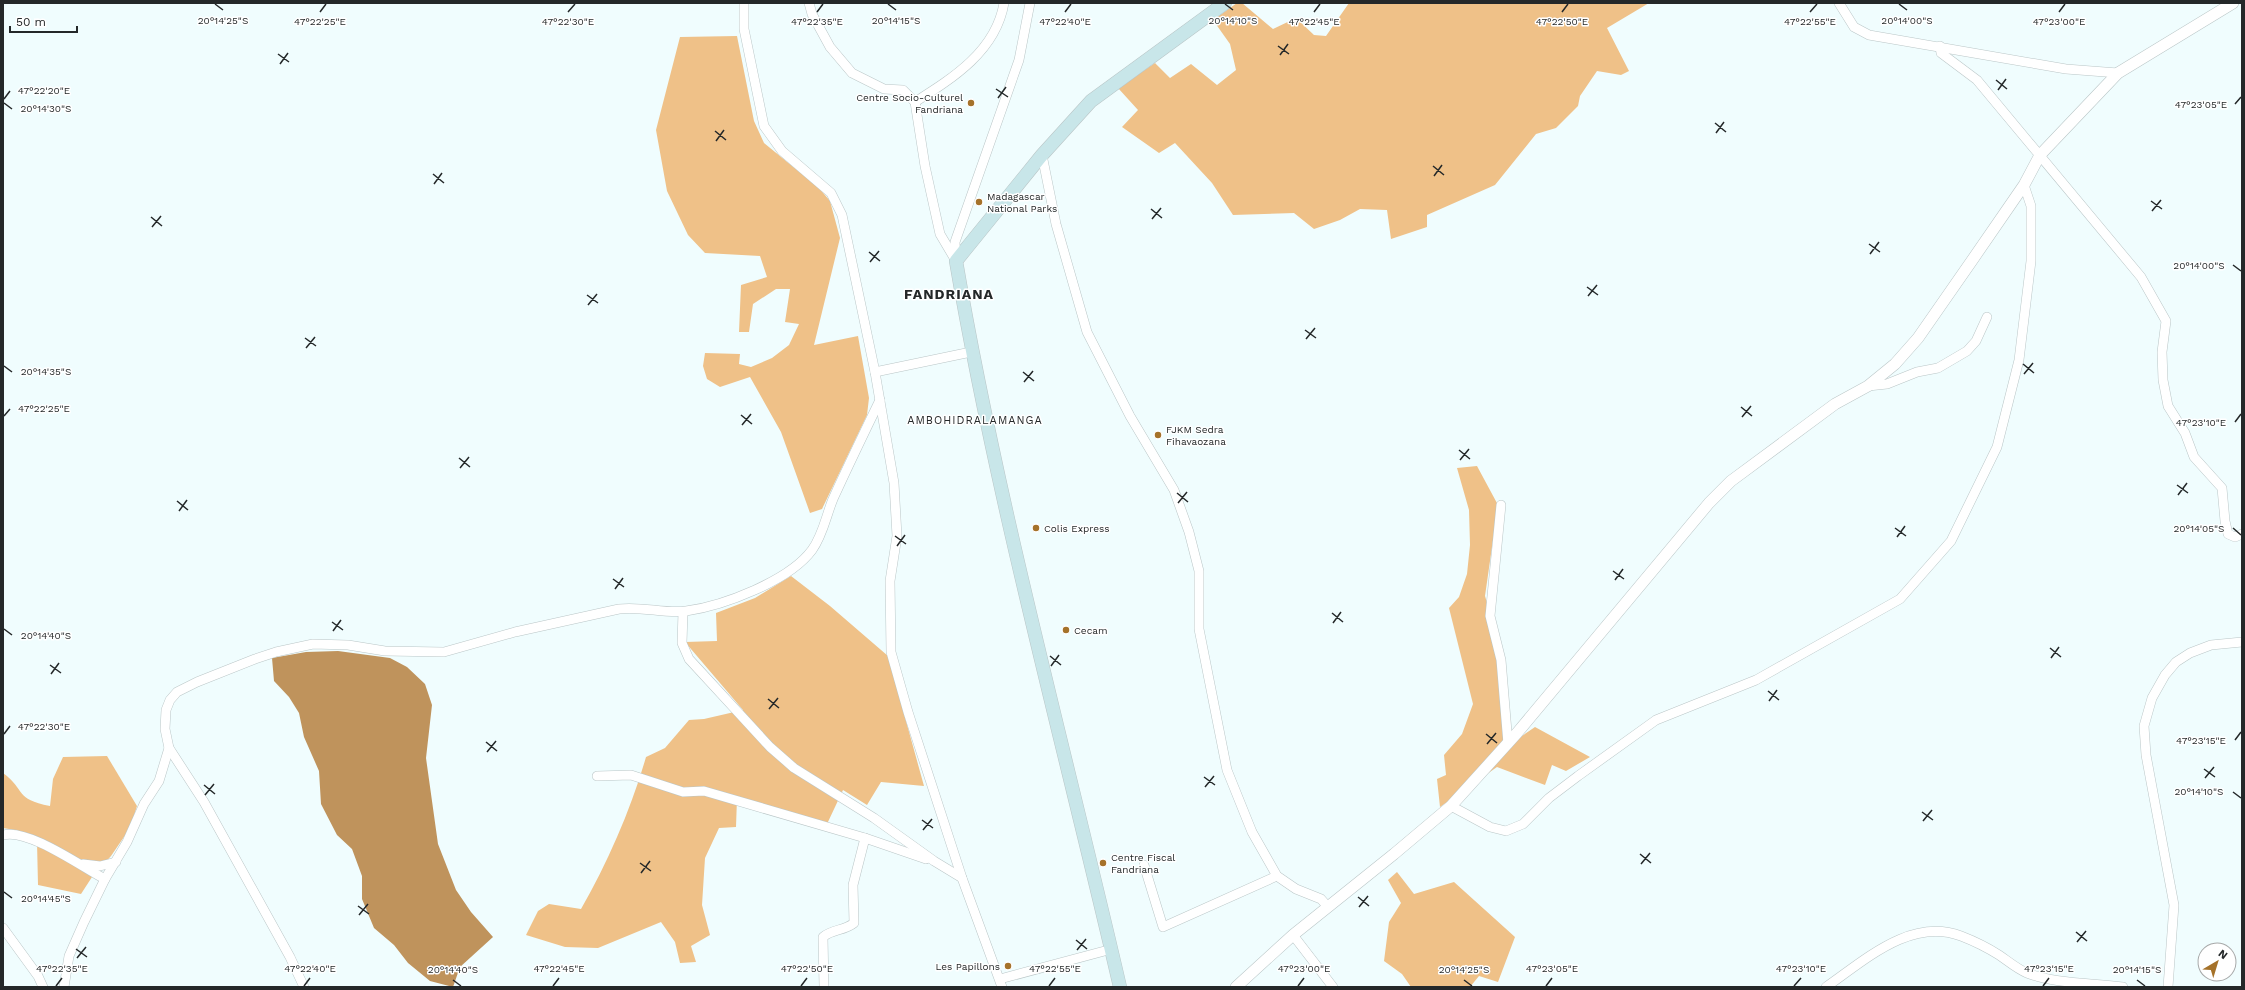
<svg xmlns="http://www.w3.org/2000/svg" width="2245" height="990" viewBox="0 0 2245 990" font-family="'Work Sans',sans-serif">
<rect width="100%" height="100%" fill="#f0fdfe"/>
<g fill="#efc188">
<path d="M1237,3h5l31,26 23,-11 18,17 12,1 23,-33h300l-42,25 22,43 -8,4 -24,-4 -17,25 -2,10 -22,22 -20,6 -41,51 -68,30v12l-36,12 -4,-29 -27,-1 -20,11 -26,9 -20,-16 -61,2 -21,-32 -37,-40 -16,10 -37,-26 16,-17 -20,-22 37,-25 15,15 21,-14 26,21 19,-15 -6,-26 -17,-24z"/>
<path d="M737,36l17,85 10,22 55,45 11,13 10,37 -26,107 44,-9 11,62 -2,17 -45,94 -12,4 -29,-81 -31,-55 -30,10 -13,-8 -4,-13 2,-13 35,1 -1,10 12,3 21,-9 17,-13 10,-21 -14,-2 5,-33h-14l-23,15 -4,28h-10l2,-47 26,-8 -7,-21 -55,-3 -17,-18 -21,-44 -11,-61 24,-93z"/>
<path d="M1477,466l21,39 -13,91 15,50 9,99 26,-18 55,30 -24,14 -14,-6 -7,20 -48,-18 -57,40 -3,-28 9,-4 -2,-20 18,-21 11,-30 -24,-96 10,-11 8,-23 3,-29 -1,-35 -12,-42z"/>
<path d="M791,576l39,30 58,50 36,130 -43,-4 -14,23 -24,-15 -16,34 -90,-26 -1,29 -17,1 -14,30 -3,47 8,30 -19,11 5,16 -16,1 -5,-21 -14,-20 -63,26 -33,-1 -39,-12 12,-24 11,-7 32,5c27,-47 50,-100 65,-152l19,-9 24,-28 15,-1 39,-9 -58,-68 32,-1 -1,-28 39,-15z"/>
<path d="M107,756l30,50 -7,22 -19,28 -19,21 -11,17 -43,-9 -1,-43 -3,3 -9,-5 -10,-10 -12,-2v-55c23,17 11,26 47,33l3,-27 10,-22z"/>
<path d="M1397,872l17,22 40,-12 61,55 -17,45 -19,-6 -9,11h-59l-9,-13 -18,-13 5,-39 12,-19 -13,-23z"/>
</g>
<path fill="#bf935c" d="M338,651l52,7 17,9 18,17 7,21 -6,53 12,86 18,46 15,22 22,25 -33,30 -7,20 -23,-6 -22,-18 -14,-18 -20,-17 -12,-29v-23l-10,-27 -15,-14 -16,-31 -2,-33 -15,-34 -5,-24 -10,-16 -15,-16 -2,-23 34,-6z"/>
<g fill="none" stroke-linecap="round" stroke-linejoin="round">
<g stroke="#bac6c7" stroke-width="10">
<g id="minor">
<path d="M744,3v26l20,97 18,25 49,42 11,22 33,157 19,111 3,53 -7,45 1,71 17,60 54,166 40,109"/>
<path d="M809,3l3,11 18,33 22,26 32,16 19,1 12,12 10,64 15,68 16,27"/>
<path d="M1839,3l15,24 15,8 197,34 52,4"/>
<path d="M1940,46l1,7 36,27 164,197 25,44 -4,31 1,28 5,26 17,27 9,24 28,31 3,33 3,13 7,3 7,-3"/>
<path d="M915,102c38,-24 81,-51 89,-99"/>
<path d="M1042,155l14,69 31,108 43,84 44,74 15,42 10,39v58l28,141 25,62 25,44 19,13 25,10 7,8"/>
<path d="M956,260l-1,-18 64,-182 11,-57"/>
<path d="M875,372l96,-20"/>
<path d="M1868,386l19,-2 30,-12 21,-4 29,-17 9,-10 11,-24"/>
<path d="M1501,505l-11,111 11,44 7,84"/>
<path d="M683,612l-1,31 7,16 81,88 24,21 80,50 60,43 28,17"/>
<path d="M597,776l34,-1 52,17 21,-1 161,47 61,21"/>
<path d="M1451,806l39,21 16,4 17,-7 26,-26 29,-22 78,-56 100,-40 144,-81 51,-58 46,-94 22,-87 12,-99v-55l-7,-21"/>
<path d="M3,835c25,-7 79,32 102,44"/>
<path d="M83,864l17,2 16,-4"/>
<path d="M1144,865l19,62 114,-51"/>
<path d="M3,928l35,48 5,11"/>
<path d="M1293,935l40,52"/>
<path d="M1000,979l112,-30"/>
<path d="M64,987l5,-31 15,-34 21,-43 22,-37 17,-38 15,-23 10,-33"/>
<path d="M304,987l-14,-30 -86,-155 -35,-54 -4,-19 1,-19 4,-10 7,-8 20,-10 58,-23 21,-7 37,-8 35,1 37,6 59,1 71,-20 104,-23c23,-3 46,5 67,2 37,-5 103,-30 126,-61 11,-15 14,-34 21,-51 15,-33 31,-66 47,-99"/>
<path d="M824,987l-1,-50c9,-8 21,-6 31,-14l-1,-38 12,-47"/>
<path d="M1826,987c39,-27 85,-70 135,-51 13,5 27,12 38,19 9,6 18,14 28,18 27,11 67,10 96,14"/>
<path d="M2168,987l6,-82 -28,-150 -2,-29 8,-28 13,-23 11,-13 14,-9 21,-8 31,-3"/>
</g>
</g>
<g stroke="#bac6c7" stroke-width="12">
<path id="tertiary" d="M1236,987l57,-52 101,-81 57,-48 66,-73 192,-230 22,-22 104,-77 33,-18 27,-22 23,-26 55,-79 51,-74 16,-30 78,-82 115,-70"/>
</g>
<g stroke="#bac6c7" stroke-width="14">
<path id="secondary" d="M1120,987c-56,-242 -122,-481 -164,-726l86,-106 49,-54 134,-98"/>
</g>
<use href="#minor" stroke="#fff" stroke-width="9"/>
<use href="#tertiary" stroke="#fff" stroke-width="11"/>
<use href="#secondary" stroke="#c8e6e9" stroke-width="13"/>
</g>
<path fill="none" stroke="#242829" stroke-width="1.5" d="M215,4l8,6M888,4l8,6M1225,4l8,6M1899,4l8,6M320,12l6,-8M568,12l7,-8M817,12l6,-8M1065,12l6,-8M1314,12l6,-8M1562,12l6,-8M1810,12l7,-8M2059,12l6,-8M1278,46l11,8M278,54l11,8M1280,55l8,-11M280,64l8,-11M1996,80l11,9M996,89l12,8M1998,90l8,-11M998,98l8,-11M4,99l6,-8M4,103l8,6M2235,104l6,-7M1715,123l11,9M715,131l11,9M1716,133l8,-11M716,141l8,-11M1433,166l11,9M433,174l11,9M1434,176l8,-11M434,184l8,-11M2151,201l11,8M1151,209l11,9M2152,211l9,-11M151,217l11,9M1152,219l9,-11M152,227l9,-11M1869,244l11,8M869,252l11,9M1870,254l9,-12M870,262l9,-11M2233,265l8,6M1587,287l11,8M587,295l11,8M1588,296l9,-11M588,305l9,-11M1305,330l11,8M305,338l11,8M1306,339l9,-11M306,348l9,-11M2023,364l11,9M4,366l8,6M1023,372l11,9M2024,374l9,-11M1024,382l9,-11M1741,407l11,9M741,415l11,9M4,416l6,-7M1742,417l9,-11M2235,422l6,-8M742,425l9,-11M1459,450l11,9M459,458l11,9M1460,460l9,-11M460,468l9,-11M2177,485l11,8M1177,493l11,9M2178,495l9,-12M177,501l11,9M1178,503l9,-11M179,511l8,-11M1895,528l11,8M2233,528l8,7M895,536l11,8M1897,537l8,-11M897,546l8,-11M1613,571l11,8M613,579l11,8M1615,580l8,-11M615,589l8,-11M1332,613l11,9M332,622l11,8M1333,623l8,-11M4,629l8,6M333,631l8,-11M2050,648l11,9M1050,656l11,9M2051,658l8,-11M50,665l11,8M1051,666l8,-11M51,674l8,-11M1768,691l11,9M768,699l11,9M1769,701l8,-11M769,709l9,-11M4,734l6,-8M1486,734l11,9M2235,740l6,-8M486,742l11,9M1487,744l9,-11M487,752l9,-11M2204,769l11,8M1204,777l11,8M2205,778l9,-11M204,785l11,9M1205,787l9,-11M2233,792l8,6M205,795l9,-11M1922,812l11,8M922,820l11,8M1923,821l9,-11M923,830l9,-11M1640,854l11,9M640,863l11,8M1641,864l9,-11M641,873l9,-12M4,892l8,6M1358,897l11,9M358,906l11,8M1359,907l9,-11M359,915l9,-11M2076,932l11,9M1076,940l11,9M2077,942l9,-11M76,949l11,8M1077,950l9,-11M77,958l9,-11M453,980l8,6M1464,980l8,6M2137,980l8,6M56,986l6,-8M304,986l6,-8M553,986l6,-8M801,986l6,-8M1049,986l6,-8M1298,986l6,-8M1546,986l6,-8M1794,986l7,-8M2043,986l6,-8"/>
<g fill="#a5722a" stroke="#fff" stroke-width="1.5">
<circle cx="971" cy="103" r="4"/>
<circle cx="979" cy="202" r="4"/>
<circle cx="1158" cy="435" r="4"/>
<circle cx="1036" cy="528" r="4"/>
<circle cx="1066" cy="630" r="4"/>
<circle cx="1103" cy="863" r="4"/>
<circle cx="1008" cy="966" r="4"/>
</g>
<g text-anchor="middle" stroke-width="3" stroke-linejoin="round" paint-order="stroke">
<g font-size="10" fill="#242829" stroke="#fff" text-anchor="start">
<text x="963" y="101" text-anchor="end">Centre Socio-Culturel<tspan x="963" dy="12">Fandriana</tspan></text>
<text x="987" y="200">Madagascar<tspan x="987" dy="12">National Parks</tspan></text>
<text x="1166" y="433">FJKM Sedra<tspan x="1166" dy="12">Fihavaozana</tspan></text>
<text x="1044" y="532">Colis Express</text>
<text x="1074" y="634">Cecam</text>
<text x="1111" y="861">Centre Fiscal<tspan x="1111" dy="12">Fandriana</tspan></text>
<text x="1000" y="970" text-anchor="end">Les Papillons</text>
</g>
<g font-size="11" letter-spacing="1" fill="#242829" stroke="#fff">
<text x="975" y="424">AMBOHIDRALAMANGA</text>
</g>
<g font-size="14" font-weight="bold" letter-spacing="1" fill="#242829" stroke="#fff">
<text x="949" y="299">FANDRIANA</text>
</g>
</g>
<g font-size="10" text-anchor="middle" fill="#242829" stroke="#fff" stroke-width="3" stroke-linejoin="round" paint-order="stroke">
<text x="223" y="24">20°14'25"S</text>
<text x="896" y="24">20°14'15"S</text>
<text x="1233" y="24">20°14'10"S</text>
<text x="1907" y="24">20°14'00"S</text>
<text x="320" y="25">47°22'25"E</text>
<text x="817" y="25">47°22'35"E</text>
<text x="1065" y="25">47°22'40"E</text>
<text x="1314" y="25">47°22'45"E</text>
<text x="1562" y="25">47°22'50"E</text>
<text x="1810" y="25">47°22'55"E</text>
<text x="2059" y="25">47°23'00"E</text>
<text x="568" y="25">47°22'30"E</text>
<text x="44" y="94">47°22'20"E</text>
<text x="2201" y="108">47°23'05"E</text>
<text x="46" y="112">20°14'30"S</text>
<text x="2199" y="269">20°14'00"S</text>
<text x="46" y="375">20°14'35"S</text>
<text x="44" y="412">47°22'25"E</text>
<text x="2201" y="426">47°23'10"E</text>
<text x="2199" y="532">20°14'05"S</text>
<text x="46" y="639">20°14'40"S</text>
<text x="44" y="730">47°22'30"E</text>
<text x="2201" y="744">47°23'15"E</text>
<text x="2199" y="795">20°14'10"S</text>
<text x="46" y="902">20°14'45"S</text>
<text x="62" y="972">47°22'35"E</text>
<text x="310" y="972">47°22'40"E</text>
<text x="559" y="972">47°22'45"E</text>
<text x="807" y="972">47°22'50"E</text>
<text x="1055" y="972">47°22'55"E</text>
<text x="1304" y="972">47°23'00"E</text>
<text x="1552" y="972">47°23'05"E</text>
<text x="1801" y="972">47°23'10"E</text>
<text x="2049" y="972">47°23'15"E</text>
<text x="453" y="973">20°14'40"S</text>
<text x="1464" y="973">20°14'25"S</text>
<text x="2137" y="973">20°14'15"S</text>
</g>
<rect width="2245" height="990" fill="none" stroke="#242829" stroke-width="8"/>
<g transform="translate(2217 962) rotate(38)"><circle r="19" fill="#ffffff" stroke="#a7a9a9"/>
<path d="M0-3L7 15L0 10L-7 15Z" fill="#a5722a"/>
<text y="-6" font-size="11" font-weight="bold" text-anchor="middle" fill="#242829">N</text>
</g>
<path d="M10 26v6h67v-6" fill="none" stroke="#242829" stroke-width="2"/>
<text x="16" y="26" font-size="12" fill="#242829" stroke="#ffffff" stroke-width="3" paint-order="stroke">50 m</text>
</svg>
